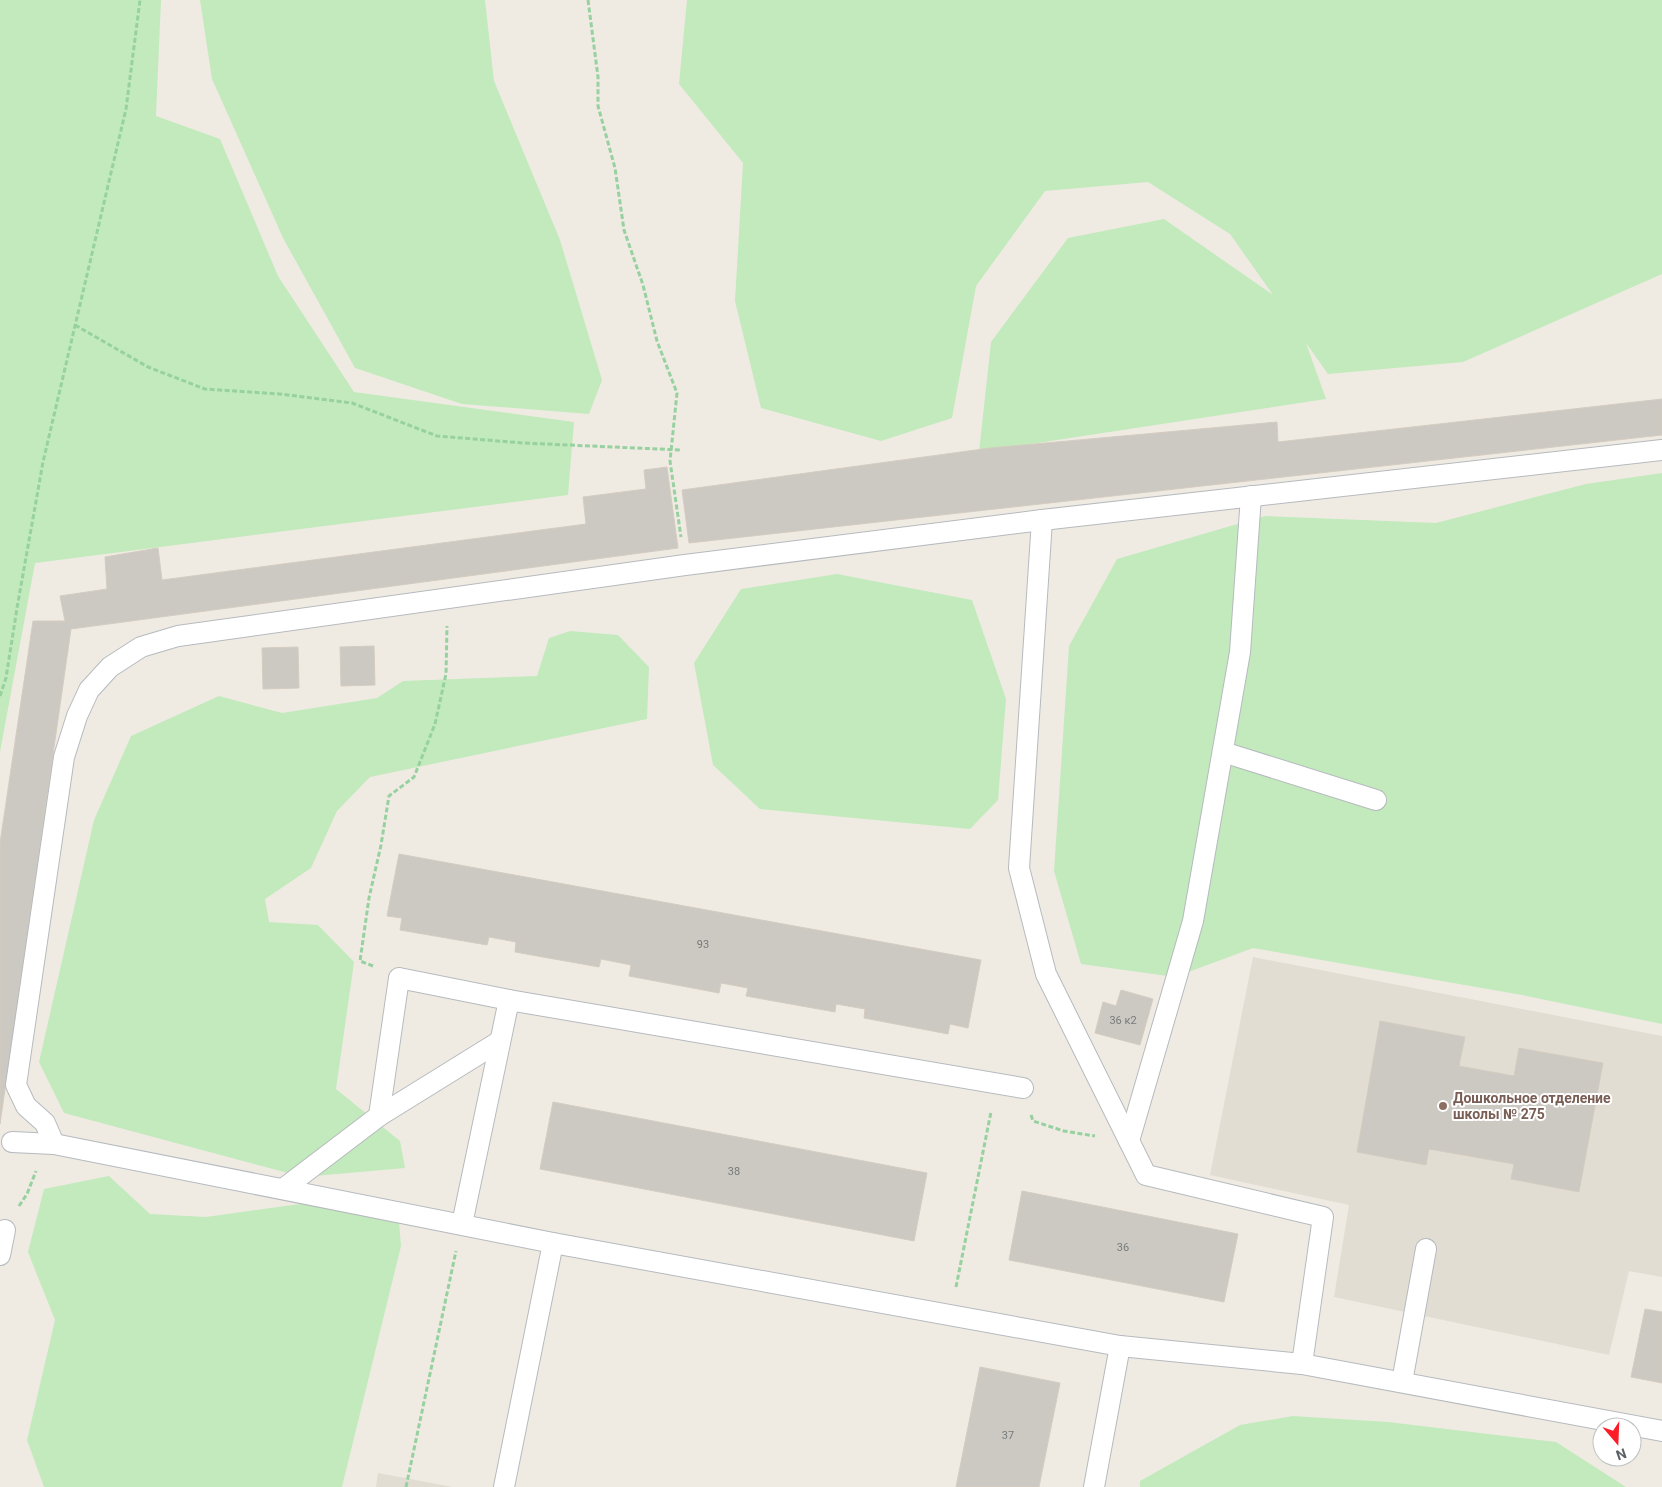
<svg xmlns="http://www.w3.org/2000/svg" width="1662" height="1487" viewBox="0 0 1662 1487" font-family="Roboto,sans-serif">
<rect width="100%" height="100%" fill="#efebe3"/>
<g fill="#e2ddd3">
<path d="M1253,957l409,79v241l-33,-6 -20,84 -275,-58 15,-92 -139,-30z"/>
<path d="M378,1473l75,14h-77z"/>
</g>
<g fill="#c2eabc">
<path d="M0,0h161l-5,116 64,23 58,137 76,116 220,30 -6,73 -533,68 -35,189z"/>
<path d="M200,0h285l9,81 66,159 42,140 -13,34 -127,-10 -107,-36 -72,-130 -71,-159z"/>
<path d="M687,0h975v274l-199,88 -135,12 -22,-31 20,56 -347,53 12,-110 77,-104 96,-19 109,76 -43,-61 -82,-52 -103,9 -69,95 -24,132 -71,23 -120,-33 -26,-107 8,-138 -64,-79z"/>
<path d="M1662,473v551l-140,-29 -269,-47 -78,29 -94,-13 -27,-93 15,-225 48,-87 148,-43 171,7 150,-39z"/>
<path d="M837,574l135,26 34,99 -8,101 -28,29 -210,-20 -47,-44 -19,-102 47,-74z"/>
<path d="M570,631l48,4 31,32 -2,52 -277,58 -33,34 -26,57 -46,31 4,23 49,3 36,37 -18,127 64,52 5,27 -102,9 -239,-64 -25,-51 55,-242 37,-84 88,-40 63,17 95,-15 26,-17 134,-5 12,-38z"/>
<path d="M109,1176l41,38 56,3 94,-13 69,6 30,12 2,24 -59,241h-298l-17,-47 28,-120 -27,-68 16,-63z"/>
<path d="M1293,1416l95,6 168,20 70,45h-486v-6l100,-56z"/>
</g>
<g fill="#ccc8c2" stroke="#d5ccc0">
<path d="M1662,399v36l-973,108 -7,-53 308,-42 287,-26 1,20z"/>
<path d="M667,467l11,81 -607,81 -71,495v-281l33,-222h32l-5,-25 47,-7 -2,-32 53,-9 4,32 424,-56 -3,-27 63,-8 -2,-19z"/>
<path d="M374,646l1,39 -34,1 -1,-39z"/>
<path d="M298,647l1,41 -36,1 -1,-41z"/>
<path d="M399,854l582,106 -13,68 -18,-4 -2,10 -84,-16 1,-9 -29,-5 -1,8 -89,-16 2,-8 -27,-5 -2,10 -90,-17 2,-11 -30,-6 -2,8 -84,-15 1,-10 -27,-5 -2,8 -87,-15 2,-12 -15,-2z"/>
<path d="M1121,990l32,9 -13,46 -45,-12 8,-31 13,4z"/>
<path d="M1380,1021l85,16 -6,29 55,10 5,-28 84,15 -24,129 -68,-13 3,-15 -85,-15 -3,16 -69,-13z"/>
<path d="M553,1102l374,71 -13,68 -374,-72z"/>
<path d="M1022,1191l216,43 -14,68 -215,-42z"/>
<path d="M1645,1309l17,3v71l-31,-6z"/>
<path d="M980,1367l80,16 -21,104h-83z"/>
</g>
<g fill="none" stroke-linecap="round" stroke-linejoin="round">
<g stroke="#b6babe" stroke-width="22">
<g id="lane">
<path d="M1042,520l-23,348 27,106 100,201 177,42 -21,147"/>
<path d="M1223,752l153,48"/>
<path d="M379,1116l121,-75"/>
<path d="M1129,1141l64,-220 47,-269 11,-156"/>
<path d="M12,1142l42,2 499,99 567,103 182,18 360,67"/>
<path d="M54,1144l-9,-21 -19,-17 -10,-21 48,-328 13,-41 12,-26 21,-23 31,-20 37,-11 507,-71 357,-45 620,-70"/>
<path d="M283,1189l96,-73 20,-138 110,22"/>
<path d="M462,1224l47,-224 514,88"/>
<path d="M0,1255l5,-25"/>
<path d="M1402,1382l24,-133"/>
<path d="M504,1487l49,-244"/>
<path d="M1094,1487l26,-141"/>
</g>
</g>
<g stroke="#97d1a0" stroke-width="3" stroke-dasharray="5 2.5" stroke-linecap="butt">
<path d="M588,0l10,77v29l17,62 9,62 19,55 14,56 20,52 -7,68 11,76"/>
<path d="M75,325l73,42 57,22 75,5 72,9 85,33 86,7 158,7"/>
<path d="M0,696l6,-18 11,-70 26,-146 83,-353 14,-109"/>
<path d="M373,966l-13,-5 9,-63 12,-53 8,-49 25,-19 21,-53 11,-50 1,-48"/>
<path d="M1031,1115l2,6 31,10 31,5"/>
<path d="M19,1206l8,-12 9,-23"/>
<path d="M956,1287l35,-175"/>
<path d="M406,1487l50,-236"/>
</g>
<use href="#lane" stroke="#fff" stroke-width="20"/>
</g>
<circle fill="#8d6e63" stroke="#fff" stroke-width="2" cx="1443" cy="1106" r="5"/>
<g text-anchor="middle" stroke-width="4" stroke-linejoin="round" paint-order="stroke">
<g font-size="11" fill="#777b7c">
<text x="703" y="948">93</text>
<text x="1123" y="1024">36 к2</text>
<text x="734" y="1175">38</text>
<text x="1123" y="1251">36</text>
<text x="1008" y="1439">37</text>
</g>
<g font-size="14" font-weight="bold" fill="#785e54" stroke="#fff" text-anchor="start">
<text x="1453" y="1103">Дошкольное отделение<tspan x="1453" dy="16">школы № 275</tspan></text>
</g>
</g>
<g transform="translate(1617 1442) rotate(161)"><circle r="24" fill="#ffffff" stroke="#bdc0c1"/>
<path d="M0-4L9 19L0 12L-9 19Z" fill="#fb1d27"/>
<text y="-8" font-size="14" font-weight="bold" text-anchor="middle" fill="#5b6165">N</text>
</g>
</svg>
